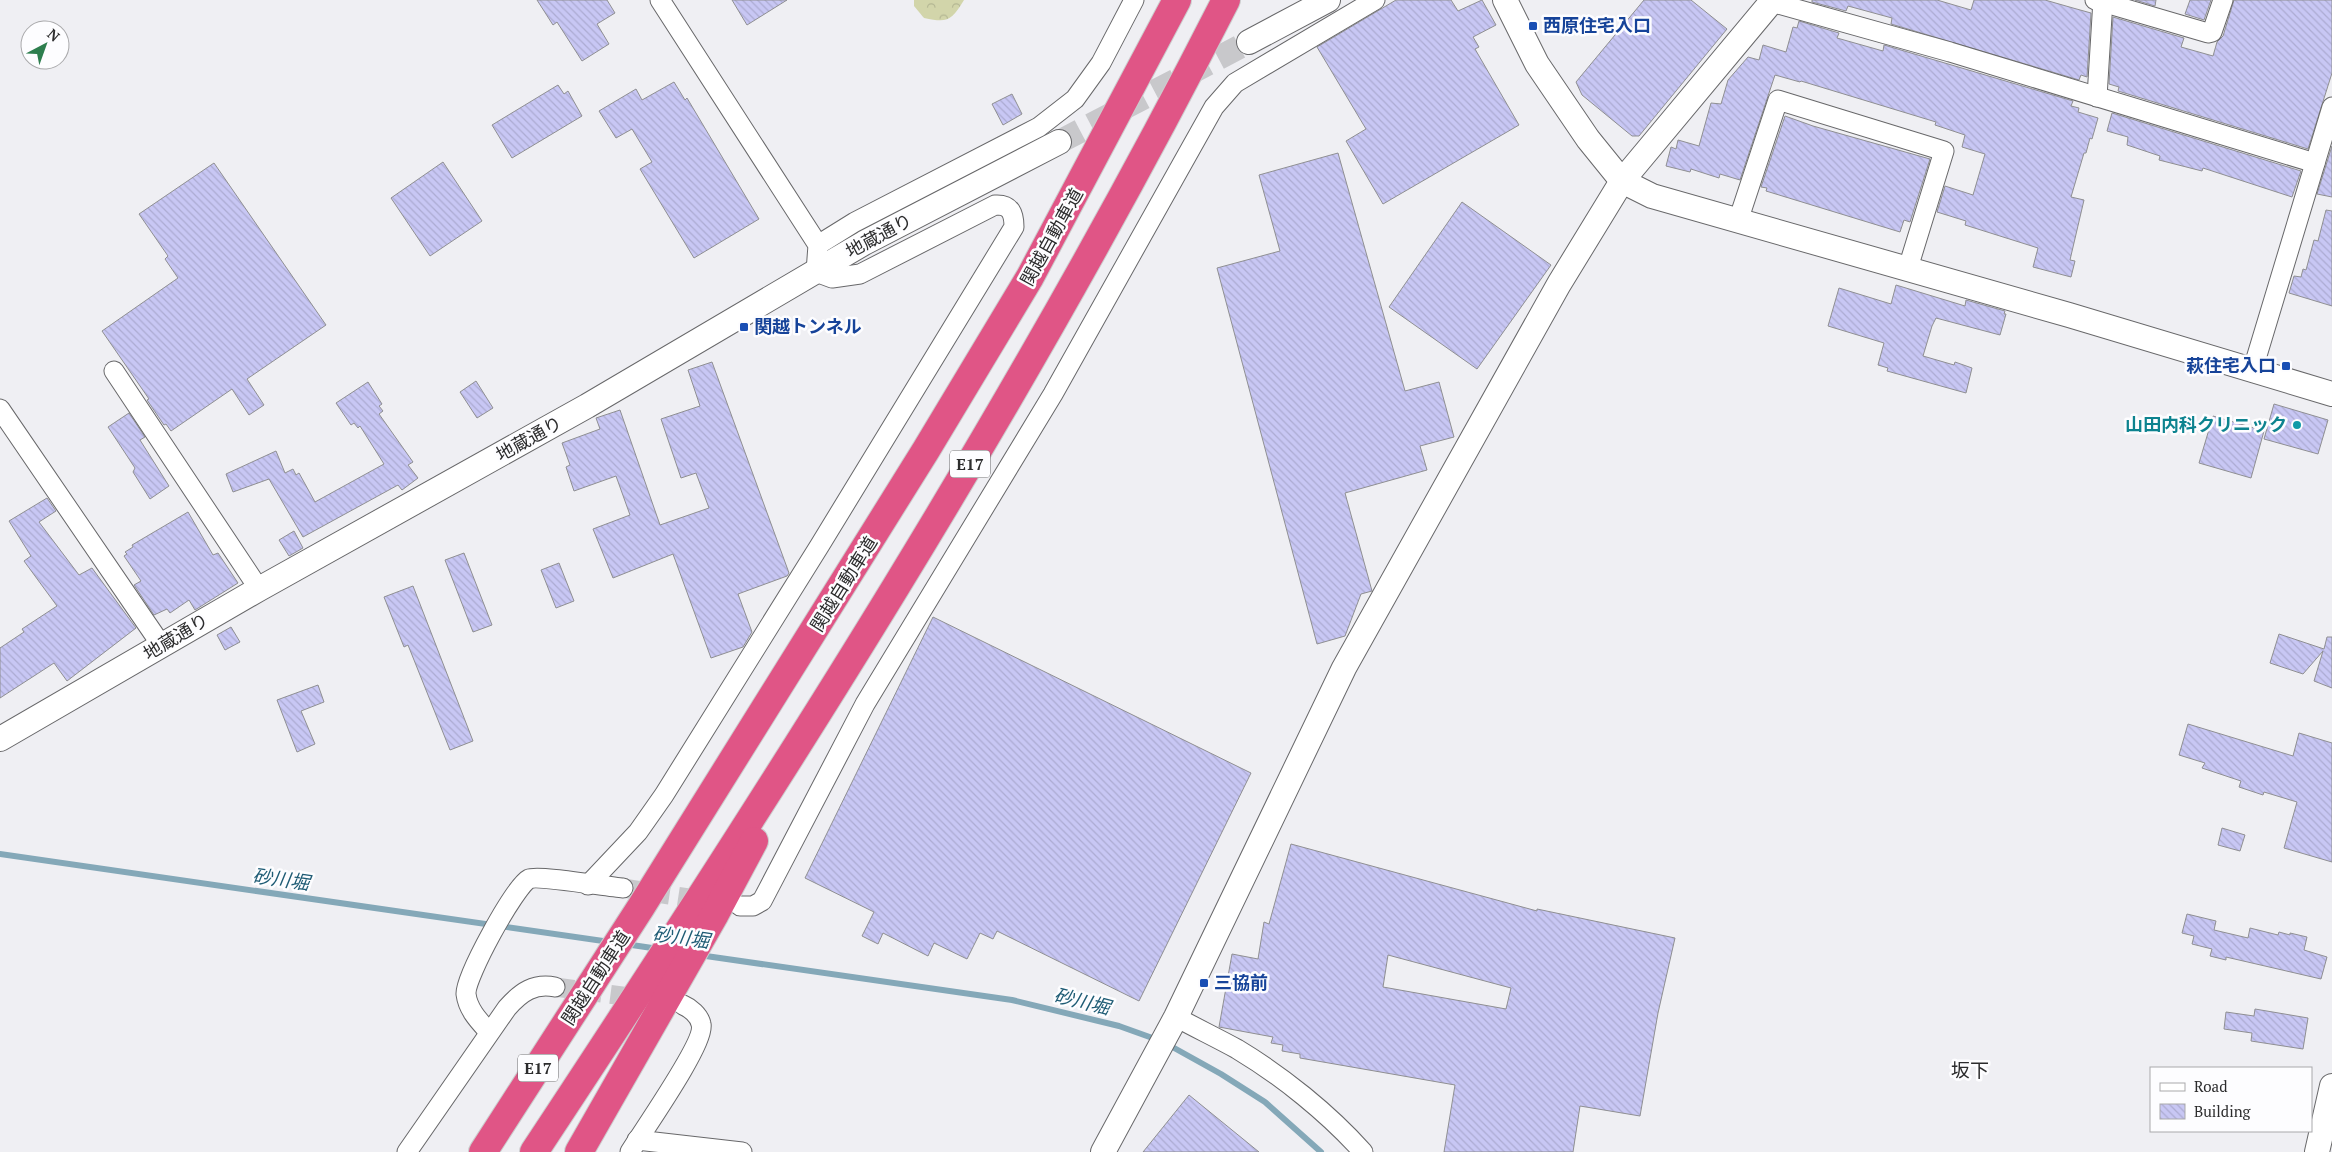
<svg xmlns="http://www.w3.org/2000/svg" width="2332" height="1152" viewBox="0 0 2332 1152" font-family="'PT Serif','Noto Sans JP',serif">
<defs>
<pattern id="forest-crowns" width="20" height="18" patternUnits="userSpaceOnUse" patternTransform="scale(1.25)"><rect width="20" height="18" fill="#d2d5aa"/><path d="M2 6a3 3 0 1 1 6 0M12 15a3 3 0 1 1 6 0" fill="none" stroke="#b4b793"/></pattern>
<pattern id="building-back-hatch" width="6" height="6" patternUnits="userSpaceOnUse" patternTransform="scale(1.25)"><rect width="6" height="6" fill="#c8c7f4"/><path d="M-1 5l2 2M0 0l6 6M5-1l2 2" fill="none" stroke="#acabd2"/></pattern>
</defs>
<rect width="100%" height="100%" fill="#efeff3"/>
<path fill="url(#forest-crowns)" d="M914,0h50c-13,21 -16,23 -40,18l-10,-12z"/>
<g fill="none" stroke-linecap="round" stroke-linejoin="round">
<g stroke="#84a8b8" stroke-width="6">
<path d="M0,854l610,88"/>
<path d="M625,944l34,5"/>
<path d="M699,955l313,45 107,26 39,14"/>
<path d="M1167,1044l54,30 44,28 56,50"/>
</g>
</g>
<g fill="url(#building-back-hatch)" stroke="#8f8f92" fill-rule="evenodd">
<path d="M537,0h70l8,13 -18,11 12,20 -27,17 -25,-39 -4,3z"/>
<path d="M732,0h55l-40,25z"/>
<path d="M1396,0h55l7,11 24,-11 14,25 -23,12 6,10 -4,2 44,76 -136,79 -37,-63 20,-12 -49,-82z"/>
<path d="M1644,0h47l36,29 -88,107h-7l-50,-41 -6,-13z"/>
<path d="M1812,0h125l34,10 3,-10h71l28,8 18,5 -4,64 -6,-2 -2,5 -188,-56 1,-6 -44,-12 -2,5 -34,-9z"/>
<path d="M2135,0h21l-1,6z"/>
<path d="M2190,0h21l-7,20 -19,-6z"/>
<path d="M2234,0h98v73l-24,76 -190,-58 1,-4 -10,-3 4,-67 71,21 -3,9 32,9 4,-14 6,-6z"/>
<path d="M1799,21l40,12 -2,5 46,13 1,-6 189,56 -2,5 8,2 -1,4 20,6 -6,21 -2,-1 -4,15h-2l-13,44 13,3 -14,60 5,1 -4,16 -38,-10 5,-19 -73,-23 1,-4 -29,-9 8,-26 28,9 12,-41 -23,-7 3,-12 -30,-10 1,-3 -135,-41 -1,1 -25,-7 -35,105 -20,-6 -1,4 -28,-9 -1,3 -24,-6 5,-19 5,2 2,-9 21,6 12,-43 10,1 7,-24 20,-23 11,3 4,-15 23,7 7,-25 4,1z"/>
<path d="M674,82l11,18 2,-2 72,121 -65,39 -54,-89 12,-7 -20,-33 -16,9 -17,-27 37,-22 6,11z"/>
<path d="M558,85l6,9 4,-3 14,25 -70,42 -20,-33z"/>
<path d="M1012,94l10,20 -19,11 -11,-21z"/>
<path d="M2112,113l189,58 -9,26 -89,-29 -1,3 -43,-11 1,-4 -33,-11 1,-8 -21,-6z"/>
<path d="M1785,116l28,10 117,33 -20,63 -6,-2 -4,12 -134,-41 1,-3 -6,-1z"/>
<path d="M2332,146v51l-15,-3z"/>
<path d="M1338,153l67,238 34,-9 15,55 -34,9 7,24 -82,23 27,98 -11,3 -16,42 -28,8 -100,-376 63,-17 -21,-76z"/>
<path d="M443,162l39,59 -52,35 -39,-58z"/>
<path d="M214,163l112,162 -79,54 17,26 -15,10 -17,-26 -61,42 -5,-7 -2,1 -17,-25 2,-1 -47,-68 76,-53 -13,-19 3,-3 -29,-42z"/>
<path d="M1462,202l89,63 -74,104 -88,-62z"/>
<path d="M2326,210l6,1v95l-43,-13 5,-17 7,1 2,-8 3,1 8,-30 4,1z"/>
<path d="M1896,285l69,21 1,-6 39,11 -1,3h2l-6,21 -64,-17 -4,8 -9,30 31,9 1,-3 17,6 -6,25 -79,-22 1,-3 -10,-3 6,-22 -56,-17 11,-38 52,16z"/>
<path d="M712,362l77,211 -2,3 -49,18 14,38 -9,15 -32,11 -38,-104 -60,24 -20,-49 37,-14 -14,-39 -42,15 -8,-24 4,-2 -8,-22 38,-14 -4,-11 24,-8 40,115 49,-17 -13,-35 -15,5 -20,-59 39,-13 -12,-36z"/>
<path d="M476,381l17,27 -16,10 -17,-26z"/>
<path d="M368,382l14,22 -3,2 4,5 -4,3 34,48 -5,3 10,13 -16,12 -4,-5 -95,52 -34,-58 -36,13 -7,-18 50,-23 9,22 8,-4 3,6 3,-2 16,29 69,-38 -24,-38 -2,2 -4,-5 -3,2 -15,-22z"/>
<path d="M2274,404l54,16 -10,34 -54,-15z"/>
<path d="M129,413l16,24 -5,3 29,46 -19,13 -17,-27 2,-4 -27,-41z"/>
<path d="M2213,416l51,15 -13,47 -52,-15z"/>
<path d="M47,498l9,13 -17,11 40,53 13,-7 44,60 -69,53 -13,-18 -54,35v-50l24,-16 -2,-3 35,-23 -33,-45 7,-5 -22,-35z"/>
<path d="M188,512l25,43 5,-2 20,30 -43,27 -6,-10 -19,13 -3,-4 -13,6 -20,-30 7,-4 -17,-25 3,-2 -2,-2 8,-5 -1,-2z"/>
<path d="M294,531l9,17 -14,8 -10,-16z"/>
<path d="M464,553l28,72 -19,7 -28,-72z"/>
<path d="M559,563l15,38 -18,7 -15,-38z"/>
<path d="M413,586l60,155 -23,9 -42,-105 -4,2 -20,-50z"/>
<path d="M933,617l318,156 -112,228 -142,-70 -4,8 -13,-6 -13,26 -33,-16 -6,13 -45,-23 -5,11 -16,-8 12,-24 -69,-34z"/>
<path d="M231,627l9,15 -15,8 -8,-15z"/>
<path d="M2279,634l45,15 3,-12h5v51l-18,-7 9,-30 -20,23 -33,-11z"/>
<path d="M318,685l6,17 -23,9 14,33 -18,8 -20,-52z"/>
<path d="M2188,724l105,32 6,-23 33,10v119l-48,-14 13,-46 -33,-10 -1,3 -24,-8 2,-6 -39,-13 3,-5 -26,-8z"/>
<path d="M2222,828l23,7 -5,16 -22,-6z"/>
<path d="M1291,844l246,67v-2l138,29 -17,75 -18,103 -60,-10 -7,46h-129l11,-67 -155,-27v-4l-18,-3 1,-6 -12,-2 2,-6 -54,-10 13,-73 26,5 6,-37 5,2zM1388,955l123,33 -5,21 -123,-22z"/>
<path d="M2187,914l29,7 -2,9 34,8 2,-10 28,7 1,-3 11,3v-2l17,4 -3,13 23,7 -6,22 -95,-22v3l-16,-4 2,-7 -20,-5 2,-8 -12,-3z"/>
<path d="M2255,1009l53,9 -5,31 -52,-8 1,-8 -28,-4 2,-17 28,4z"/>
<path d="M1189,1095l70,57h-116z"/>
</g>
<g fill="none" stroke-linecap="round" stroke-linejoin="round">
<g stroke="#c8c8cb" stroke-width="19" stroke-dasharray="19 9" stroke-linecap="butt">
<path d="M623,888l86,13"/>
<path d="M555,987l91,12"/>
</g>
<path stroke="#c8c8cb" stroke-width="24" stroke-dasharray="24 12" stroke-linecap="butt" d="M1059,142l190,-100"/>
<g stroke="#68686a" stroke-width="21">
<g id="minor">
<path d="M2095,0l113,33 4,-1 11,-32"/>
<path d="M1771,2l179,50 365,111"/>
<path d="M2097,97l6,-97"/>
<path d="M1738,221l40,-121 166,51 -36,117"/>
<path d="M818,245l37,-23 184,-95 36,-28 26,-36 33,-63"/>
<path d="M114,371l145,218"/>
<path d="M2252,372l80,-265"/>
<path d="M0,409l162,237"/>
<path d="M588,885l50,-53 26,-37 156,-250 194,-318c0,-13 -3,-23 -19,-22l-135,69 -28,4 -16,-6 2,-27 -158,-245"/>
<path d="M740,906h13l9,-5 103,-197 188,-310 161,-287 21,-24 140,-83"/>
<path d="M1176,1017c20,11 41,21 61,32 45,27 91,64 126,103"/>
<path d="M489,1032c-10,-11 -21,-22 -23,-38 -1,-17 49,-108 63,-115 9,-4 79,8 94,9"/>
<path d="M637,1140l105,12"/>
<path d="M407,1152l100,-144c14,-16 27,-25 48,-21"/>
<path d="M630,1152c12,-20 76,-110 71,-128 -2,-9 -11,-16 -18,-19"/>
</g>
</g>
<g stroke="#68686a" stroke-width="26">
<g id="tertiary">
<path d="M1505,0l32,64 51,75 34,42 30,15 417,119 263,79"/>
<path d="M1249,42l79,-42"/>
<path d="M0,739l259,-150 328,-183 277,-163 195,-101"/>
<path d="M1103,1152l73,-135 168,-349 215,-384 63,-103 151,-181"/>
<path d="M2317,1152l15,-66"/>
</g>
</g>
<g stroke="#cccccd" stroke-width="30">
<g id="motorway">
<path d="M483,1152l158,-245 285,-457 104,-173 147,-277"/>
<path d="M534,1152c247,-374 489,-752 692,-1152"/>
<path d="M579,1152l136,-238 39,-73"/>
</g>
</g>
<use href="#minor" stroke="#fff" stroke-width="19"/>
<use href="#tertiary" stroke="#fff" stroke-width="24"/>
<use href="#motorway" stroke="#e05586" stroke-width="28"/>
</g>
<g fill="#1a4fb4" stroke="#fdfdff" stroke-width="2">
<rect x="1528" y="21" width="10" height="10" rx="2.5"/>
<rect x="739" y="322" width="10" height="10" rx="2.5"/>
<rect x="2281" y="361" width="10" height="10" rx="2.5"/>
<rect x="1199" y="978" width="10" height="10" rx="2.5"/>
</g>
<circle fill="#0f9aa8" stroke="#fdfdff" stroke-width="2" cx="2297" cy="425" r="5"/>
<g text-anchor="middle" stroke-width="5" stroke-linejoin="round" paint-order="stroke">
<g fill="#fdfdff" stroke="#6b6b6c" stroke-width="1">
<rect x="950" y="450.5" width="40" height="27" rx="4"/>
<rect x="518" y="1054.5" width="40" height="27" rx="4"/>
</g>
<g font-size="16" font-weight="bold" fill="#2c2c2d">
<text x="970" y="470">E17</text>
<text x="538" y="1074">E17</text>
</g>
<g font-size="18" font-weight="bold" fill="#164399" stroke="#fdfdff" text-anchor="start">
<text x="1543" y="32">西原住宅入口</text>
<text x="754" y="333">関越トンネル</text>
<text x="2276" y="372" text-anchor="end">萩住宅入口</text>
<text x="1214" y="989">三協前</text>
</g>
<g font-size="18" fill="#2c2c2d" stroke="#fdfdff">
<text transform="translate(879 236) rotate(-28)" y="6">地蔵通り</text>
<text transform="translate(1052 237) rotate(-61)" y="6">関越自動車道</text>
<text transform="translate(529 439) rotate(-29)" y="6">地蔵通り</text>
<text transform="translate(844 584) rotate(-58)" y="6">関越自動車道</text>
<text transform="translate(176 637) rotate(-31)" y="6">地蔵通り</text>
<text transform="translate(596 978) rotate(-57)" y="6">関越自動車道</text>
</g>
<g font-size="18" font-weight="bold" fill="#0d838f" stroke="#fdfdff" text-anchor="end">
<text x="2287" y="431">山田内科クリニック</text>
</g>
<g font-size="19" font-style="italic" fill="#1f5c75" stroke="#fdfdff">
<text transform="translate(281 879) rotate(8)" y="7">砂川堀</text>
<text transform="translate(681 937) rotate(8)" y="7">砂川堀</text>
<text transform="translate(1082 1001) rotate(14)" y="7">砂川堀</text>
</g>
<g font-size="19" fill="#2c2c2d" stroke="#fdfdff">
<text x="1970" y="1077">坂下</text>
</g>
</g>
<rect x="2150" y="1067" width="162" height="65" fill="#fdfdff" stroke="#a9a9ab"/>
<rect x="2160" y="1083" width="25" height="8" fill="#ffffff" stroke="#a9a9ab"/>
<text x="2194" y="1092" font-size="15" fill="#2c2c2d">Road</text>
<rect x="2160" y="1104" width="25" height="15" fill="url(#building-back-hatch)" stroke="#a9a9ab"/>
<text x="2194" y="1117" font-size="15" fill="#2c2c2d">Building</text>
<g transform="translate(45 45) rotate(41)"><circle r="24" fill="#fdfdff" stroke="#a9a9ab"/>
<path d="M0-4L9 19L0 12L-9 19Z" fill="#2d7e4e"/>
<text y="-8" font-size="14" font-weight="bold" text-anchor="middle" fill="#2c2c2d">N</text>
</g>
</svg>
